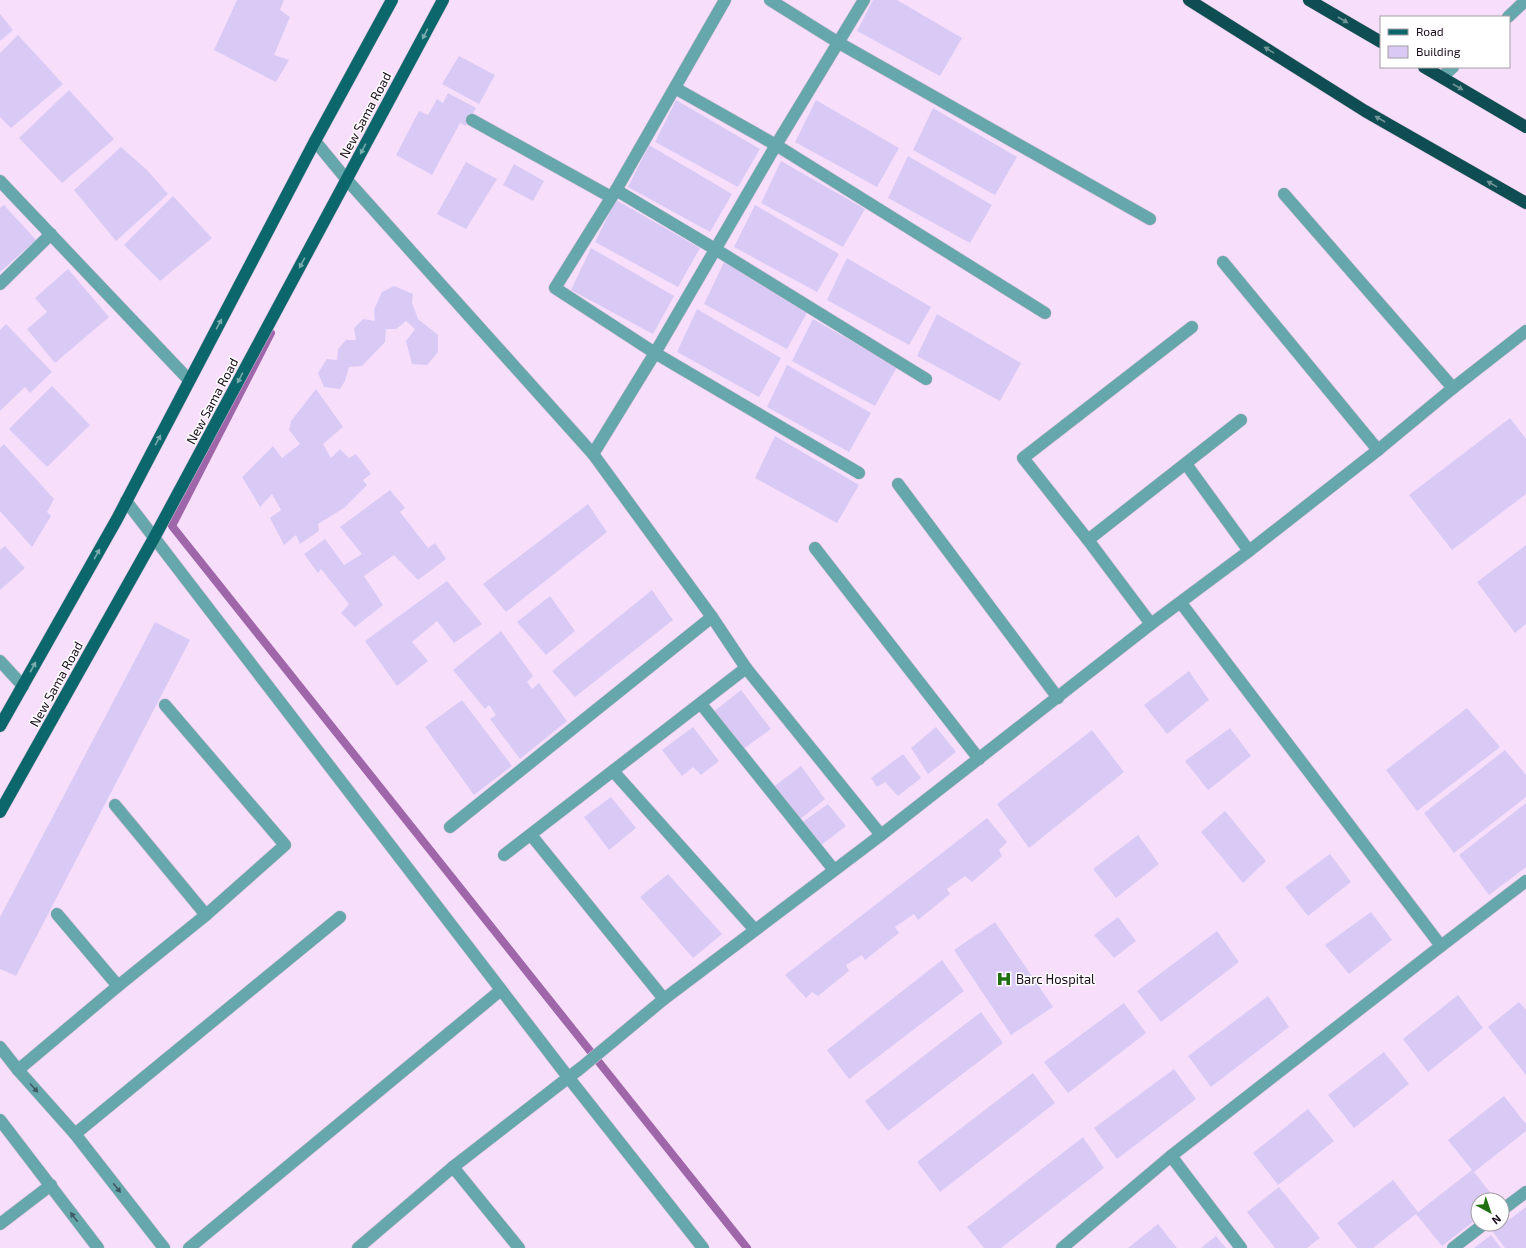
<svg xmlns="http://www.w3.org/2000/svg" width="1526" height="1248" viewBox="0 0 1526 1248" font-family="'Exo 2',sans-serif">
<rect width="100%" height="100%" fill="#f7dffb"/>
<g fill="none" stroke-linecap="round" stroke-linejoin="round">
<path stroke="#a066aa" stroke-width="8" d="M271,333l-99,193 575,722"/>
</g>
<g fill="#d9caf5">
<path d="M237,0h47l-4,10 10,7 -16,38 15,5 -13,22 -62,-32z"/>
<path d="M873,0h24l65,38 -22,38 -83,-45z"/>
<path d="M0,14l13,16 -13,11z"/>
<path d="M18,35l45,49 -52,44 -11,-11v-64z"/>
<path d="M459,56l36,19 -16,29 -37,-20z"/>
<path d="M69,90l45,49 -52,44 -43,-45z"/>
<path d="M448,93l28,15 -10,18 -6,-3 -28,52 -36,-20 23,-44 9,4 9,-16 6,4z"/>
<path d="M676,100l84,49 -22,38 -83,-45z"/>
<path d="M816,100l83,48 -22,39 -82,-45z"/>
<path d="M933,108l84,49 -22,38 -82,-45z"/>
<path d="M649,145l83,49 -22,38 -82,-45z"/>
<path d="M121,147l26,23 21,24 -52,47 -42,-51z"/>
<path d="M908,156l84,49 -22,38 -82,-45z"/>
<path d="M781,161l84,48 -22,38 -82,-44z"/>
<path d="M466,162l31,17 -31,50 -29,-15z"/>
<path d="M514,164l30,17 -11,20 -30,-16z"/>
<path d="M173,196l39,42 -52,43 -36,-36z"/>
<path d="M616,200l84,48 -22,39 -83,-45z"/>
<path d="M4,205l32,35 -36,32v-64z"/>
<path d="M755,205l84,49 -22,38 -83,-45z"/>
<path d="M591,248l83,48 -21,38 -82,-44z"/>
<path d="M847,258l84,49 -22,38 -82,-45z"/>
<path d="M724,262l84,49 -21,38 -83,-45z"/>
<path d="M68,269l41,48 -54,46 -28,-34 20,-17 -12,-14z"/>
<path d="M394,286l19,8 -1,9 6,16 20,16v17l-11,13 -15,-1 -6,-23 9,-12 -9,-8 -10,8h-10l-1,13 -23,24 -13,1 -4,14 -5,8 -16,-2 -6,-14 9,-14 10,1 1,-11 8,-9h10l-2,-12 9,-9 12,2 -1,-11 8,-18z"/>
<path d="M697,309l84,49 -22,39 -82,-45z"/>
<path d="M937,314l84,49 -21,38 -83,-45z"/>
<path d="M813,319l84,48 -22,39 -83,-45z"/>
<path d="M6,324l46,48 -22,21 -5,-6 -25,24v-81z"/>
<path d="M787,365l84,48 -22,39 -82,-45z"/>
<path d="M52,386l38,39 -43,42 -38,-38z"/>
<path d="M316,389l27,38 -20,17 8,14 9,-9 9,9 7,-4 15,20 -8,6 4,5 -23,23 -26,16 1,7 -19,13 -4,-9 -12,10 -14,-27 11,-8 -9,-16 -12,13 -18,-30 31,-31 9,12 18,-14 -11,-14 2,-9z"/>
<path d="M1510,418l16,21v55l-74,56 -43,-55z"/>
<path d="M775,436l84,49 -22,38 -82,-45z"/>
<path d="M4,444l50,55 -7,13 4,4 -19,31 -32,-36v-63z"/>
<path d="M390,490l15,18 -5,4 28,36 7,-5 11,16 -28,21 -24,-25 -30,21 19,29 -28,22 -14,-14 8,-9 -28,-35 -3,4 -14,-19 21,-15 19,26 18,-11 -22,-27z"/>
<path d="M588,504l19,28 -101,80 -23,-28z"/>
<path d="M1526,545v79l-11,9 -38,-51z"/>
<path d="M5,546l20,22 -25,22v-40z"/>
<path d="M447,581l35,43 -28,19 -17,-22 -25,21 16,19 -31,25 -32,-45z"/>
<path d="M652,590l21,30 -98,77 -23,-26z"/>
<path d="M550,596l25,35 -29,24 -29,-33z"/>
<path d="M155,622l35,18 -174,336 -16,-7v-52z"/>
<path d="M501,631l32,45 -6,6 5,7 7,-6 28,38 -47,38 -30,-40 6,-4 -7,-10 -4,4 -32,-39z"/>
<path d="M1189,671l20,29 -42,34 -23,-29z"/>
<path d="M741,690l30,39 -29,21 -30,-37z"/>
<path d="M462,700l50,66 -38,29 -49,-68z"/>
<path d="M1467,708l33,39 -83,64 -31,-41z"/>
<path d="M693,727l26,34 -18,14 -8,-8 -11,9 -20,-26z"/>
<path d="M936,727l20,25 -28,22 -17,-26z"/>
<path d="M1230,728l21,28 -43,34 -23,-29z"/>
<path d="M1092,730l32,42 -95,76 -32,-44z"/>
<path d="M1505,750l21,25v22l-72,56 -30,-40z"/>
<path d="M903,754l18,24 -23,18 -13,-14 -8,5 -6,-9z"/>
<path d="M801,766l24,33 -27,22 -26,-33z"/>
<path d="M611,797l25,31 -27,22 -25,-33z"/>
<path d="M1526,803v64l-37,28 -30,-40z"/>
<path d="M828,804l18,22 -26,20 -19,-23z"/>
<path d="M1225,811l41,50 -23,22 -42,-51z"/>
<path d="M987,818l20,24 -8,8 3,6 -30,26 -7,-6 -18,13 3,5 -32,26 -4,-6 -19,13 4,6 -34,27 -3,-5 -16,10 3,6 -31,25 -6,-4 -6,6 -21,-23z"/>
<path d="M1138,835l21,29 -43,34 -23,-29z"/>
<path d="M1330,854l21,28 -43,34 -23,-29z"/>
<path d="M668,874l54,60 -29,24 -53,-61z"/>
<path d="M1371,912l21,28 -43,34 -24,-29z"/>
<path d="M1118,917l18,24 -22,17 -20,-23z"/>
<path d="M995,922l58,85 -42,28 -57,-85z"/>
<path d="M1217,931l22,31 -78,60 -24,-31z"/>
<path d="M942,960l22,31 -115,88 -22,-29z"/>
<path d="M1458,995l25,33 -55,44 -25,-33z"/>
<path d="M1268,996l21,31 -78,60 -23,-31z"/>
<path d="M1519,1002l7,8v65l-38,-48z"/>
<path d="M1124,1003l22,30 -78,60 -24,-31z"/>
<path d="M981,1012l22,31 -115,88 -23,-30z"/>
<path d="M1384,1052l25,32 -55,44 -26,-33z"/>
<path d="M1174,1069l22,30 -79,60 -23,-31z"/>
<path d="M1033,1073l22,30 -115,89 -23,-30z"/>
<path d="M1504,1096l21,27 1,-1v9l-52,41 22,28h-18v18l-36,28 -26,-32 -43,34h-16l-20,-25 56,-43 25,32 54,-42 -24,-30z"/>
<path d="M1308,1109l26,32 -56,44 -25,-32z"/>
<path d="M1083,1137l21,31 -103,80h-17l-17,-21z"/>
<path d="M1279,1187l41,51 -13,10h-32l-28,-36z"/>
<path d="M1526,1207v41h-21l-12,-16z"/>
<path d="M1158,1224l19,24h-49z"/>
<path d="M1491,1235l10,13h-27z"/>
<path d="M1216,1236l10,12h-25z"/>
</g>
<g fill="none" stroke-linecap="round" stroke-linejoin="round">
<g stroke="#d4bdd7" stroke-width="13">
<g id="minor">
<path d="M725,0l-109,190 -61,98 100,65 204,120"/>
<path d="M770,0l69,43 311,176"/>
<path d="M1508,17l18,-17"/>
<path d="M1442,77l11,-10"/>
<path d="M675,88l101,57 269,168"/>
<path d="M472,120l139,77"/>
<path d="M315,141l32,39 246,274 119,163 34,51 135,167"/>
<path d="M0,181l189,199"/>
<path d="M616,190l99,59 211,130"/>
<path d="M1284,194l169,194"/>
<path d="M1223,262l155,188"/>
<path d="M0,284l51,-50"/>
<path d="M593,454l62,-101 121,-208 88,-145"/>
<path d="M1186,464l63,87"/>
<path d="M898,484l160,214"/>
<path d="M126,501l442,576 135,171"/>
<path d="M1088,540l153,-120"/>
<path d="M815,548l164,211"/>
<path d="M1181,603l260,343"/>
<path d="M1151,624l-63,-84 -65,-82 169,-131"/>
<path d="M0,661l23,25"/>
<path d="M701,704l133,166"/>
<path d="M613,771l142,159"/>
<path d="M115,805l91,110"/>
<path d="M450,827l262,-210"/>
<path d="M531,835l133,164"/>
<path d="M504,855l242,-187"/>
<path d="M57,914l61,72"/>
<path d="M0,1047l18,23 57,64 89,114"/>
<path d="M18,1070l100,-84 88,-71 79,-70 -120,-140"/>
<path d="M0,1120l98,128"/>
<path d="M75,1134l265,-217"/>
<path d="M1171,1156l70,92"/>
<path d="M453,1167l66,81"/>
<path d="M1502,1210l24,-18"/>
<path d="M0,1224l51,-39"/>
<path d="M189,1248l312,-258"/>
<path d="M358,1248l95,-81 129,-100 82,-68 217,-164 270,-211 98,-73 129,-101 75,-62 73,-57"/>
<path d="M1062,1248l109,-92 270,-210 85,-65"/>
<path d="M1453,1248l31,-24"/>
</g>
</g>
<g stroke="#d4bdd7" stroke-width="13">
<g id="major">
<path d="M0,726l117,-207 198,-378 77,-141"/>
<path d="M0,812l154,-274 289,-538"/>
</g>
</g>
<g stroke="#d4bdd7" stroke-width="13">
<g id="highway">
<path d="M1189,0l176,111 161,92"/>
<path d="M1309,0l72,42"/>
<path d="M1424,67l102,60"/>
</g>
</g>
<use href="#minor" stroke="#65a7ab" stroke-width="12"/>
<use href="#major" stroke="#0c676c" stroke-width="12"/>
<use href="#highway" stroke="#0e4d51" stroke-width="12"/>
</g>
<defs><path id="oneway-solid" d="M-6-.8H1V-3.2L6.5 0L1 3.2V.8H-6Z"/></defs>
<g fill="#6e9497">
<use href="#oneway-solid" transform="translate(1343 20) rotate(30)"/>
<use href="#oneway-solid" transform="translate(1269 50) rotate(-148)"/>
<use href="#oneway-solid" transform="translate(1458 87) rotate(30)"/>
<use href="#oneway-solid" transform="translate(1380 119) rotate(-150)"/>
<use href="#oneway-solid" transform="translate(1492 184) rotate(-150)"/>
</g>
<g fill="#79abae">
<use href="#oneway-solid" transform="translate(425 34) rotate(118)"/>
<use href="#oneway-solid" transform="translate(363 149) rotate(118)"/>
<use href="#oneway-solid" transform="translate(302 263) rotate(118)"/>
<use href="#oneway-solid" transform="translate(219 324) rotate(-62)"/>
<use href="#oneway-solid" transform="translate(240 378) rotate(118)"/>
<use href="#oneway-solid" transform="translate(158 440) rotate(-62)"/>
<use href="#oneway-solid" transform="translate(97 554) rotate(-61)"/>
<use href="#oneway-solid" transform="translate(33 667) rotate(-61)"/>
</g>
<g fill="#405a64">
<use href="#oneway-solid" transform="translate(34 1088) rotate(48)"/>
<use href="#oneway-solid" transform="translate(117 1188) rotate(52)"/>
<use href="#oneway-solid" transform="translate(74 1217) rotate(-127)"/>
</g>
<defs>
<g id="hospital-bare" transform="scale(1.2)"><path d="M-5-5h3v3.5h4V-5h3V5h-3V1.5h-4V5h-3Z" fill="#206f13" stroke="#fff" stroke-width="2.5" paint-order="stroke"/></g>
</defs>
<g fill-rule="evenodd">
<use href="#hospital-bare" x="1004" y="979"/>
</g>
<g text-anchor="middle" stroke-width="3" stroke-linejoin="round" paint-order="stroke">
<g font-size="13" fill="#1a0c1c" stroke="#fff">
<text transform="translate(365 115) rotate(-62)" y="5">New Sama Road</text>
<text transform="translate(212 401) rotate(-62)" y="5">New Sama Road</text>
<text transform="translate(56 684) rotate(-61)" y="5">New Sama Road</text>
</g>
<g font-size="13" fill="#1a0c1c" stroke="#fff" text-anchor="start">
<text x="1016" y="984">Barc Hospital</text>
</g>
</g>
<rect x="1380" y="16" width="130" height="52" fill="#ffffff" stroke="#a39ea4"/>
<rect x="1388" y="29" width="20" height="6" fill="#0c676c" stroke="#a39ea4"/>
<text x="1416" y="36" font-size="12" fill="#1a0c1c">Road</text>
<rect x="1388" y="46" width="20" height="12" fill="#d9caf5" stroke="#a39ea4"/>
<text x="1416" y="56" font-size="12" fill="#1a0c1c">Building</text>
<g transform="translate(1490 1212) rotate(140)"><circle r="19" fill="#ffffff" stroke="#a39ea4"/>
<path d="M0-3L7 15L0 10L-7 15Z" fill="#206f13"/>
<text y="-6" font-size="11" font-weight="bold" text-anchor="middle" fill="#1a0c1c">N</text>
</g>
</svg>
